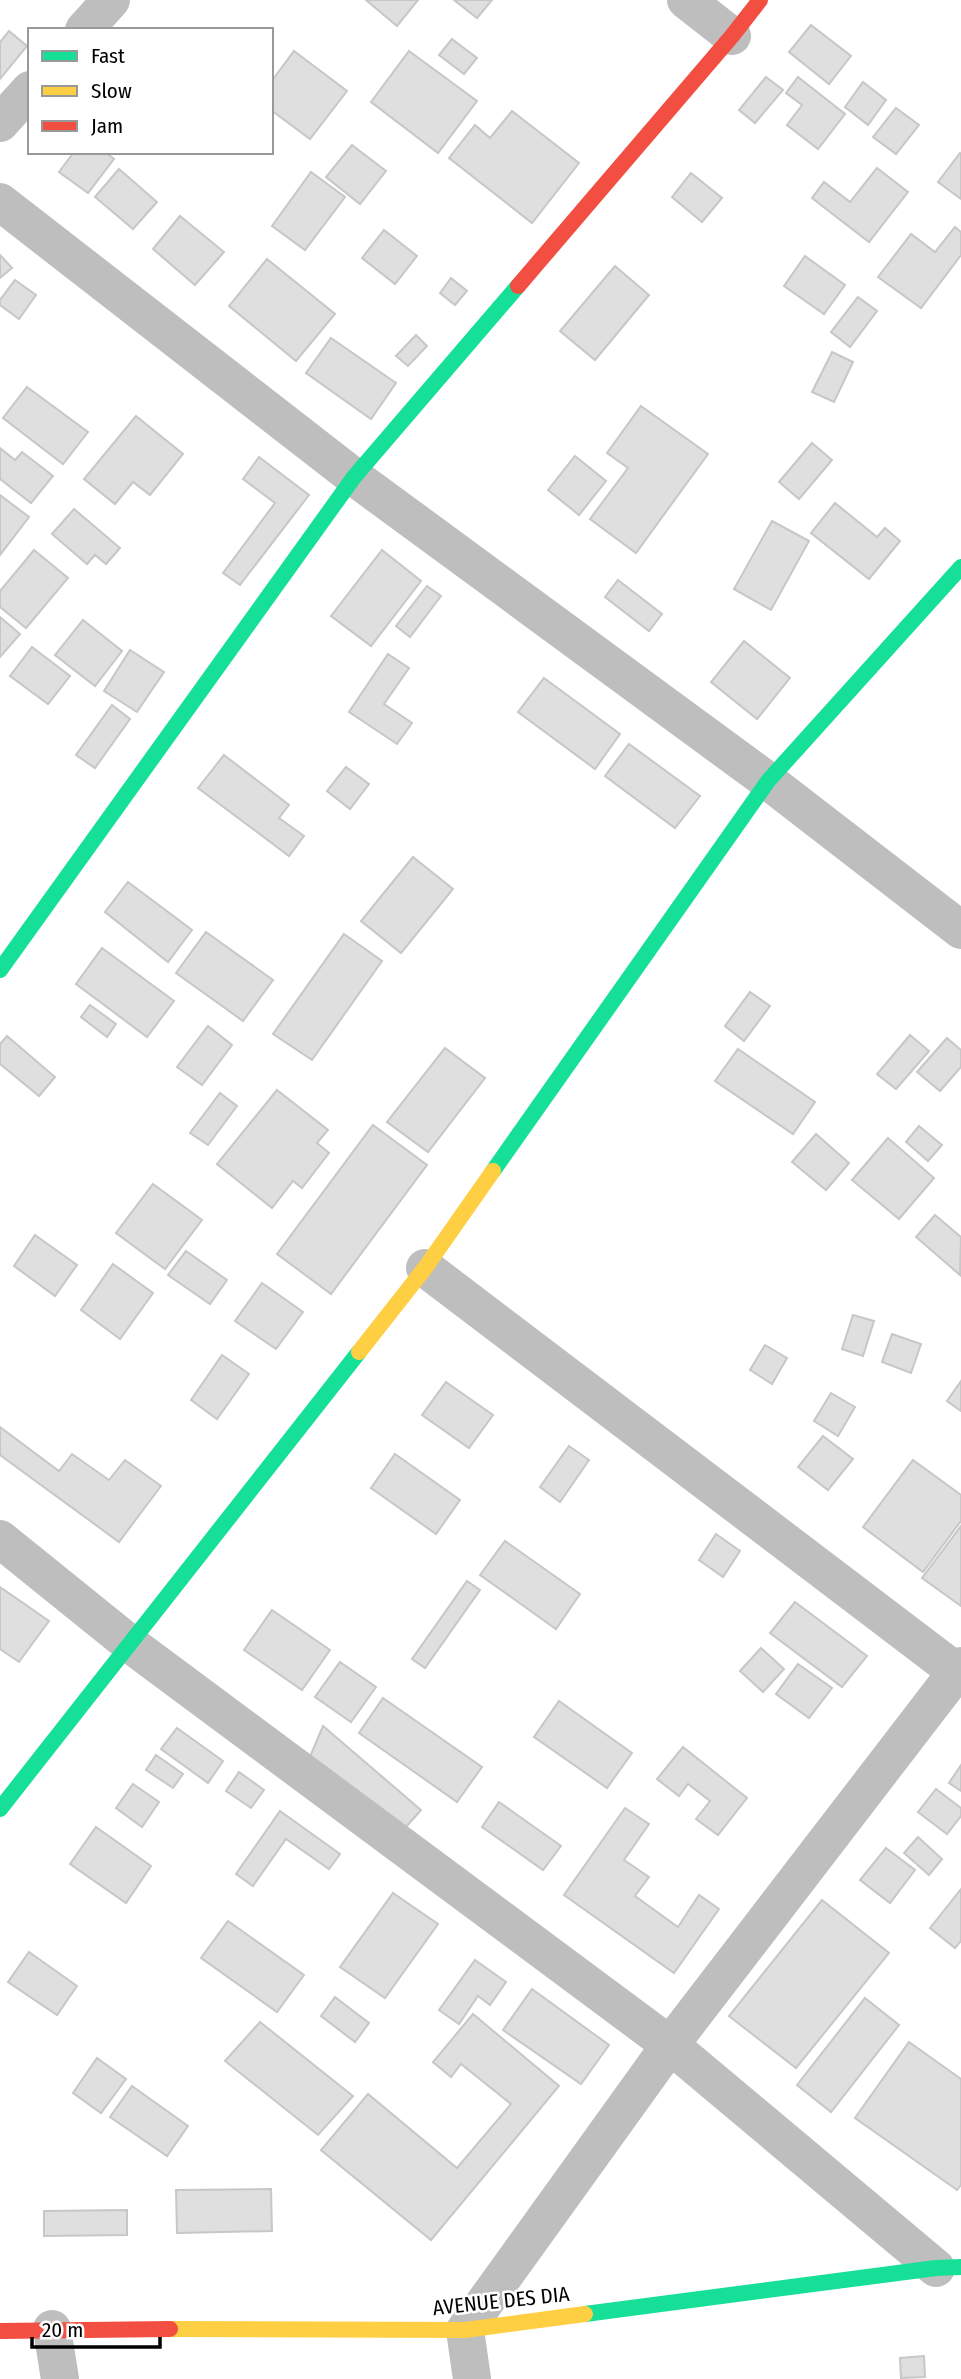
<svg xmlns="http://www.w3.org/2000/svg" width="961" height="2379" viewBox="0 0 961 2379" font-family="'Fira Sans Condensed',sans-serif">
<rect width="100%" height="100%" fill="#fff"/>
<g fill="#dfdfdf" stroke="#c7c7c7" stroke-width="2">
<path d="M366,0h52l-21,26z"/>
<path d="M454,0h38l-15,18z"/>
<path d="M811,25l40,31 -22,28 -40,-32z"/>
<path d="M9,31l18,15 -27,33v-37z"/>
<path d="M452,39l25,19 -13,16 -25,-19z"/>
<path d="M294,51l53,40 -37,48 -39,-29v-28z"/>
<path d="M409,51l68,50 -39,52 -67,-51z"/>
<path d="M766,77l17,13 -28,33 -16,-13z"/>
<path d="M798,77l47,37 -27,35 -31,-24 15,-20 -16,-12z"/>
<path d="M863,82l23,18 -18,25 -23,-18z"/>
<path d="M896,108l23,17 -23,29 -23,-17z"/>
<path d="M512,111l67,52 -47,60 -83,-65 26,-33 15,13z"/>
<path d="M352,145l34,26 -26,33 -34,-27z"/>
<path d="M74,152h31l9,7 -26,34 -29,-21z"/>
<path d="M960,153l1,1v45l-23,-17z"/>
<path d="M877,168l31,24 -39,50 -57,-44 12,-16 26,20z"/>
<path d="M119,169l38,33 -24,27 -38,-32z"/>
<path d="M311,172l34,25 -40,53 -33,-24z"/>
<path d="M691,173l31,25 -20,24 -30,-25z"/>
<path d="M180,216l44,36 -29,33 -42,-36z"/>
<path d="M955,227l6,5v23l-40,53 -43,-31 33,-43 24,18z"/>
<path d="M384,230l33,26 -22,28 -33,-26z"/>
<path d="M0,255l12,13 -12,10z"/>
<path d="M805,256l40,29 -21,29 -40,-28z"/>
<path d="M267,259l68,55 -39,47 -67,-55z"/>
<path d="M615,266l34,29 -54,65 -35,-29z"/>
<path d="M451,278l16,13 -12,14 -15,-12z"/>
<path d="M15,280l21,15 -17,24 -19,-14v-5z"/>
<path d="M858,297l19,14 -27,36 -19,-15z"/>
<path d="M416,335l11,11 -19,20 -12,-10z"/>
<path d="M331,338l65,45 -25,36 -65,-46z"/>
<path d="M832,352l21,10 -19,40 -22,-10z"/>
<path d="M27,387l61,45 -25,32 -60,-46z"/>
<path d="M641,406l67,48 -72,99 -46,-34 38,-51 -21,-15z"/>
<path d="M136,416l47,38 -33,41 -17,-13 -18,22 -31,-25z"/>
<path d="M812,443l20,17 -33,39 -20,-17z"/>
<path d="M0,448l15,12 7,-8 31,24 -22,27 -31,-24z"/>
<path d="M575,456l31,25 -27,34 -31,-25z"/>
<path d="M259,457l50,38 -69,90 -17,-12 52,-70 -32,-24z"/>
<path d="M0,495l29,22 -29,38z"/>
<path d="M835,503l42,34 8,-9 15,13 -31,38 -58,-46z"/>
<path d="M74,509l46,39 -14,16 -11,-9 -8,9 -35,-30z"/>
<path d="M772,521l37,20 -38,69 -37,-21z"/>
<path d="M34,550l34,28 -42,50 -26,-21v-16z"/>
<path d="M382,550l39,31 -50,65 -40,-30z"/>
<path d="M618,580l44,34 -13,17 -44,-34z"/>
<path d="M427,586l14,10 -31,41 -14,-11z"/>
<path d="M0,617l20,17 -20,23z"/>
<path d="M83,620l39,31 -27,35 -40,-31z"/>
<path d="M744,641l46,37 -33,41 -46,-37z"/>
<path d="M32,647l38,29 -22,28 -38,-28z"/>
<path d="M130,650l34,22 -27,40 -33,-21z"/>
<path d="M388,654l21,14 -25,36 28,19 -15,21 -48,-32z"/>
<path d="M544,678l76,56 -25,35 -77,-57z"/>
<path d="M112,705l18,14 -35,49 -19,-13z"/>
<path d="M629,744l71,52 -25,32 -70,-52z"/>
<path d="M224,755l65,50 -10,13 25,18 -15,20 -91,-68z"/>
<path d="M346,767l23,17 -19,25 -23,-18z"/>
<path d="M413,857l40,32 -52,64 -40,-32z"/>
<path d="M128,882l64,48 -24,32 -63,-50z"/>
<path d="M206,932l67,48 -30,41 -67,-48z"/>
<path d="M344,934l38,27 -70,99 -39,-26z"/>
<path d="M102,948l72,53 -27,36 -71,-53z"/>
<path d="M750,992l20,14 -26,35 -19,-15z"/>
<path d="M90,1005l26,19 -9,13 -26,-20z"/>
<path d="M208,1026l24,19 -30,40 -25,-18z"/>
<path d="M910,1035l19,16 -33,38 -19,-15z"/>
<path d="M7,1036l48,41 -16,19 -39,-32v-20z"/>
<path d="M947,1038l14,12v17l-21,24 -23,-19z"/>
<path d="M445,1048l40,30 -57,74 -41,-30z"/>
<path d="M738,1049l77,53 -22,32 -78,-53z"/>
<path d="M277,1090l51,40 -11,13 12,10 -27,35 -9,-7 -21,27 -55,-44z"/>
<path d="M220,1093l17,13 -29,39 -18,-12z"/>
<path d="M373,1125l54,40 -96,129 -54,-40z"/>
<path d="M919,1126l23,19 -14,16 -22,-19z"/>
<path d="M816,1134l33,29 -23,27 -34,-28z"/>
<path d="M888,1138l46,40 -35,41 -47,-39z"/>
<path d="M153,1184l49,36 -37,49 -49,-36z"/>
<path d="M935,1215l26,22 -1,38 -44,-38z"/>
<path d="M35,1235l42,30 -22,31 -41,-30z"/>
<path d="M186,1251l41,29 -17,24 -42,-29z"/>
<path d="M113,1264l40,29 -33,46 -39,-29z"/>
<path d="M262,1283l41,29 -27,37 -41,-28z"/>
<path d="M853,1315l21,6 -11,35 -21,-7z"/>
<path d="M892,1334l29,10 -10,29 -29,-11z"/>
<path d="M765,1345l22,13 -15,26 -22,-14z"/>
<path d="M222,1355l27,19 -32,45 -26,-19z"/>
<path d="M961,1381v30l-14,-10z"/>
<path d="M446,1382l47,33 -24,33 -47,-33z"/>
<path d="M831,1393l24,14 -17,29 -24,-15z"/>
<path d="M0,1427l59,44 13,-17 37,26 16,-20 36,26 -42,56 -119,-87z"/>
<path d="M823,1436l30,23 -25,31 -30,-23z"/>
<path d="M569,1446l20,14 -29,42 -20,-15z"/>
<path d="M395,1454l65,46 -24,34 -65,-46z"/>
<path d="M913,1460l48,35v26l-38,51 -60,-45z"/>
<path d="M961,1526v80l-39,-28z"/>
<path d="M716,1534l24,17 -17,26 -24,-17z"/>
<path d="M505,1541l75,53 -24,35 -76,-54z"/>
<path d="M467,1581l13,9 -55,78 -13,-9z"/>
<path d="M0,1587l49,34 -30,41 -19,-13z"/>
<path d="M795,1602l72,54 -25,31 -72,-54z"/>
<path d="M272,1610l58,40 -28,40 -58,-40z"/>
<path d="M761,1648l23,21 -21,23 -23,-21z"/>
<path d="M340,1662l36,25 -25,35 -36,-25z"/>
<path d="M798,1664l34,24 -23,30 -33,-24z"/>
<path d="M383,1698l99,69 -25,35 -98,-69z"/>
<path d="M559,1701l73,52 -25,35 -73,-51z"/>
<path d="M323,1726l98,84 -23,26 -89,-77z"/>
<path d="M177,1728l46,33 -15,22 -47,-34z"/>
<path d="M683,1747l64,51 -29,37 -22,-16 14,-18 -22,-17 -9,12 -22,-17z"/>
<path d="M156,1755l27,19 -10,14 -27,-18z"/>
<path d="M961,1765v26l-12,-8z"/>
<path d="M239,1772l25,18 -13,18 -25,-17z"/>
<path d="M133,1784l26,18 -17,25 -26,-19z"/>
<path d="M936,1789l25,19v8l-14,18 -29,-22z"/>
<path d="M499,1802l62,44 -18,24 -61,-43z"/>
<path d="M625,1808l24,16 -25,36 25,17 -14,19 43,31 21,-32 20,14 -45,64 -110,-78z"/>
<path d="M280,1811l60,43 -11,15 -43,-30 -33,47 -17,-12z"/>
<path d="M96,1827l55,39 -25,37 -56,-39z"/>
<path d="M918,1837l24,22 -13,16 -25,-22z"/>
<path d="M886,1848l29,22 -25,33 -30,-23z"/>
<path d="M961,1889v52l-6,7 -25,-20z"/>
<path d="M393,1893l45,31 -53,74 -45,-31z"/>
<path d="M822,1900l67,53 -93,115 -67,-52z"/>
<path d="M228,1921l76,54 -27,37 -76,-54z"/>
<path d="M29,1952l48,34 -20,29 -49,-33z"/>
<path d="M475,1960l31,22 -16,23 -12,-9 -19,28 -20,-14z"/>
<path d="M532,1989l77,56 -28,39 -78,-54z"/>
<path d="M335,1997l34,26 -14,19 -34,-26z"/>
<path d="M865,1998l34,27 -68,87 -34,-27z"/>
<path d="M473,2014l86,72 -128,154 -110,-90 47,-56 89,74 54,-64 -50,-40 -10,13 -18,-15z"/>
<path d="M260,2022l93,74 -35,39 -93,-74z"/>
<path d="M909,2042l52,37v106l-4,5 -102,-72z"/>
<path d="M97,2058l29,21 -25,34 -28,-20z"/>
<path d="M132,2086l56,40 -21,30 -57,-39z"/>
<path d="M271,2189l1,42 -95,2 -1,-43z"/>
<path d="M127,2210v25l-83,1v-25z"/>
<path d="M924,2356l1,21 -24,1 -1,-20z"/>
</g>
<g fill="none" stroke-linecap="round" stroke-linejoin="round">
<g stroke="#bebebe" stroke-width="38">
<path d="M686,0l46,36"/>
<path d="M84,30l27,-30"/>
<path d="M0,123l30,-33"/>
<path d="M0,202l354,275 414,304 193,149"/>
<path d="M425,1268l536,407"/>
<path d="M0,1539l130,105 540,401 266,223"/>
<path d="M52,2329l8,50"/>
<path d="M472,2379l-7,-49 205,-285 291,-379"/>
</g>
<g stroke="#16e098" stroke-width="16">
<path d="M0,970l354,-493 164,-191"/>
<path d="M493,1171l275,-390 193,-214"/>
<path d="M0,1809l359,-457"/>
<path d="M585,2314l351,-46 25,-1"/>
</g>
<g stroke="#ffcf43" stroke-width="16">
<path d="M359,1352l66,-84 68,-97"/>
<path d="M170,2329l295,1 120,-16"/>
</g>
<g stroke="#f24e42" stroke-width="16">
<path d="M518,286l214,-250 28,-36"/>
<path d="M0,2331l170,-2"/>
</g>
</g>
<g text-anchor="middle" stroke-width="5" stroke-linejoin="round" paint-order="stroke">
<g font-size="21" fill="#000" stroke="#fff">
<text transform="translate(501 2301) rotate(-6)" y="7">AVENUE DES DIA</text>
</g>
</g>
<rect x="28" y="28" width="245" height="126" fill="#ffffff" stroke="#999999" stroke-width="2"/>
<rect x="42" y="51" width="35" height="10" fill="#16e098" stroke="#999999" stroke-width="2"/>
<text x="91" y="63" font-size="21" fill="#000000">Fast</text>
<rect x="42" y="86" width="35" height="10" fill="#ffcf43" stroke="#999999" stroke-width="2"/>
<text x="91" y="98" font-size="21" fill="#000000">Slow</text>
<rect x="42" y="121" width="35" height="10" fill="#f24e42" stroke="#999999" stroke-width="2"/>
<text x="91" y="133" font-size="21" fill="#000000">Jam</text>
<path d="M32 2337v10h128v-10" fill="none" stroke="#000000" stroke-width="3.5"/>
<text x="42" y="2337" font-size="21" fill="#000000" stroke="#ffffff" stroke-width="5" paint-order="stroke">20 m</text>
</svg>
